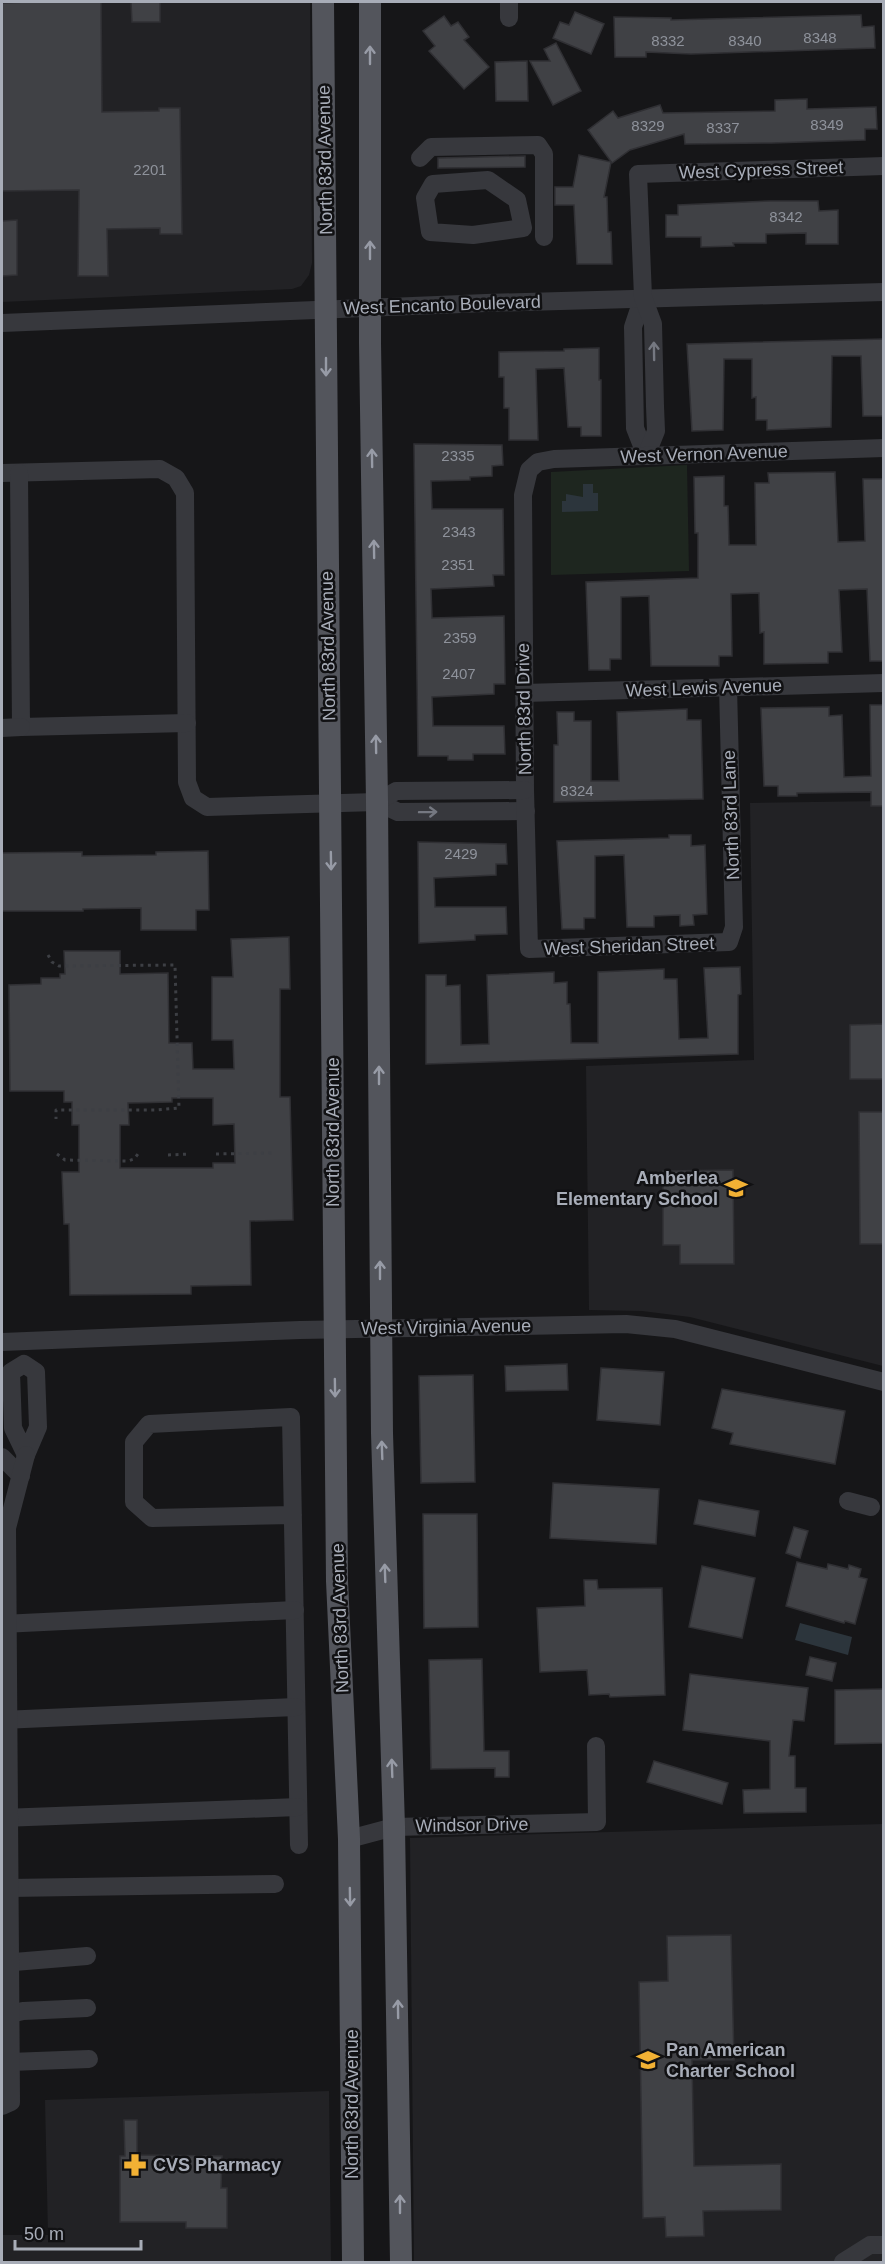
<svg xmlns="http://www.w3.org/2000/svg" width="885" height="2264" viewBox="0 0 885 2264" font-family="Helvetica,sans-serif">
<rect width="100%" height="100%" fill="#161618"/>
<g fill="#222225">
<path d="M2,2h308l2,261 -3,12 -8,11 -9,3 -290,13z"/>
<path d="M883,801v565l-193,-49 -48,-6 -53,-1 -3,-244 168,-6 -4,-257z"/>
<path d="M883,1824v438h-469l-4,-424z"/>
<path d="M329,2091l2,171h-329v-27h46l-3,-135z"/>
</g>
<path fill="#1e261f" d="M687,465l2,106 -138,4v-103z"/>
<g fill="#2c353c">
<path d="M583,484h10v9h5v18l-36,1v-11h4v-7l17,3z"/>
<path d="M800,1623l52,14 -4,18 -53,-15z"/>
</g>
<g fill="#404145" stroke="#303034" stroke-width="1.5" fill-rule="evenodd">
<path d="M28,2h73l1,110 57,-1v-3h21l2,126h-22v-6l-53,1 1,47h-30l1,-86 -77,1v-188z"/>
<path d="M131,2h29v20h-28z"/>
<path d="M575,12l29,12 -13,30 -38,-16 7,-16 9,3z"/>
<path d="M861,15l1,12 12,-1 1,22 -184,6 -45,-2v5h-31l-1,-40 57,1v2z"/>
<path d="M444,16l7,10 7,-4 11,15 -5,3 25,27 -25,22 -35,-38 6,-5 -12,-15z"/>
<path d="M556,43l25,48 -28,14 -23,-44h20l-6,-12z"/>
<path d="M527,61l1,40h-32l-1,-39z"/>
<path d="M807,99v10l69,-2 1,22h-12v11l-93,3 -87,1 -1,-10 -54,16 -18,13 -24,-33 25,-19 5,7 42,-13 3,8 112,-2v-11z"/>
<path d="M579,155l32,7 -7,35h3l1,35h3l1,32h-35l-3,-59h-19v-18h18z"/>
<path d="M525,156v11l-87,1v-10z"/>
<path d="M770,201h48l1,10 19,-1v34h-32v-11l-40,1v9h-33l1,3 -33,1v-10h-35v-22h12v-10z"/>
<path d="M17,220v55l-15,1v-55z"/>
<path d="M884,339v77h-21l-2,-60h-29l-1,71 -64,3v-10h-11v-23l-4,1v-39h-28l-1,71 -31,1 -5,-87z"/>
<path d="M599,348v32h2v56h-20v-9h-13l-4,-59 -28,1 2,71h-29v-32h-5v-31h-5v-25l65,-1v-2z"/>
<path d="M414,444l88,1 1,20 -11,1v10l-22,1v3l-39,1 1,28h71l1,66h-11l1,11 -63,3 1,29 72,-2 1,68h-11v10l-62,3 1,29h71l1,28h-32v6h-25v-4h-30z"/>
<path d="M835,472l3,70 27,-1 -2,-62h21v182h-14l-3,-72 -28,1 3,62h-14v11l-64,1v-32l-4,1 -1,-40 -28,1 1,62h-13v10h-68l-2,-70 -28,1v62h-11v11h-21l-3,-88 112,-4v-45h-3l-1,-56 30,-1v30h4l1,39h27l-1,-62h14l-1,-10z"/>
<path d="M870,705h14v101h-13v-14l-74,1v3h-19v-10h-14l-3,-78 68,-1v9l13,-1 2,62 27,-1z"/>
<path d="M687,709v11h14l2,79 -149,3v-57h4l-1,-33h17v9h17v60h28l-2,-69z"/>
<path d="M669,835h22v11l14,-1 2,69 -14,1 1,10 -14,1v-11l-26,1v11h-27l-3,-72 -29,1v62h-11v11h-22l-5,-88 112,-3z"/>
<path d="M418,842l88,2 1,20h-11v11l-62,3 1,29h71l1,27 -32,1v5l-56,3z"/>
<path d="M208,851l1,59h-13v20h-55v-22l-58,1v2h-81v-58l80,-1v4l74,-1v-3z"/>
<path d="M289,937l1,52h-10v108h10l3,123 -43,1 1,64 -60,1v8l-121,1 -1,-71h-5l-2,-52h17v-47h-7v-23h-8v-11h-54l-1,-106 32,-1v-6h19v-4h5l-1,-23h56v23l48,-1 1,70h23l1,26h41l-1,-29h-21v-63h21l-2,-38zM172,1098h41v27l21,-1 1,39h-22v5h-93v-43h9l-1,-22 44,-1z"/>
<path d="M740,967l1,27 -3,1v59l-312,10v-89h20v11l14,-1 1,60 28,-1 -2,-69 67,-3v11l13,-1v22h3l1,39h27v-71l66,-3v10h13l2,60 29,-1 -4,-70z"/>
<path d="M884,1024v55h-34v-54z"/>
<path d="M859,1112h25v132h-24z"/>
<path d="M733,1170l1,94h-54v-19h-17v-74z"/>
<path d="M567,1364l1,26 -62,1 -1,-25z"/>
<path d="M601,1368l63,4 -4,53 -63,-5z"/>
<path d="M473,1375l2,107 -54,1 -2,-107z"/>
<path d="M722,1389l123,22 -10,53 -105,-20 3,-11 -21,-5z"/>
<path d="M553,1483l106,6 -3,55 -106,-6z"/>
<path d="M699,1500l60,11 -4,25 -61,-12z"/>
<path d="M423,1514h54l1,113 -54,1z"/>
<path d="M794,1527l14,4 -8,27 -14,-5z"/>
<path d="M797,1562l30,7 1,-5 20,5 1,-4 12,4 -2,8 8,2 -12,45 -10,-3 -1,2 -58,-17z"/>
<path d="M702,1566l53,12 -13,60 -53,-11z"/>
<path d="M584,1580h13l1,9 64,-1 3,107 -55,2 -1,-3 -20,1 -2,-25 -47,2 -3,-64 48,-2z"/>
<path d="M810,1657l26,6 -4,18 -26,-6z"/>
<path d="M482,1659l2,92h25v26h-14v-9l-64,1 -2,-109z"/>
<path d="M690,1674l118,14 -4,33 -11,-1 -4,36h6v32h11v24l-62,1 -1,-23 27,-1v-48l-87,-11z"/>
<path d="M884,1689v54l-49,1v-54z"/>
<path d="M654,1761l74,22 -6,21 -75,-22z"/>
<path d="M731,1935l3,125h-42l2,106 87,-2v46l-78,1 1,25 -38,1 -1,-20 -22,1 -4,-236 29,-1 -1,-45z"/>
<path d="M124,2120h13v35l85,1 -1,32h6v40h-41v-6h-66v-66h5z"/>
</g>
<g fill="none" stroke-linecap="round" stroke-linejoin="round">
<g stroke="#3d3f44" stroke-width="3" stroke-dasharray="3 4.5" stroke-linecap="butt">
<path d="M48,955l4,7 7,4 116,-1 4,143 -23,2h-100v9"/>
<path d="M57,1154l8,6 63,1 6,-2 4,-5"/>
<path d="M216,1154l57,-1"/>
<path d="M168,1155l22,-1"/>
</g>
<g stroke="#37383d" stroke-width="18">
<path d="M509,18v-16"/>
<path d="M420,158l11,-11 107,-2 6,9v83"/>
<path d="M488,180l29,20 6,28 -50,7 -43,-3 -5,-34 8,-14z"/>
<path d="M643,297l-10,30 2,101 11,28"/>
<path d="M2,323l484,-20 398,-11"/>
<path d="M646,456l10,-25 -1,-25 -2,-82 -10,-27 -5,-123 246,-8"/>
<path d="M2,473l158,-4 16,9 9,15 2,289 6,16 14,9 170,-5 21,10 128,-1"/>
<path d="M19,473l2,254 166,-4"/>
<path d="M728,687l6,240 -5,15 -200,7 -4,-159 -2,-295 6,-25 9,-8 16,-3 330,-11"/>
<path d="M524,693l360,-10"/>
<path d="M2,728l19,-1"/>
<path d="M377,802l19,-11 129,-1"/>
<path d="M2,1342l298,-12 326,-6 49,5 209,53"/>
<path d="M24,1364l12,8 2,55 -12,28 -13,-27 -2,-56z"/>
<path d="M2,1457l19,19"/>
<path d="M848,1501l23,6"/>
<path d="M293,1515l-141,3 -18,-16v-60l15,-18 142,-7c3,143 5,285 8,428"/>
<path d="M2,1624l293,-14"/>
<path d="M2,1720l294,-13"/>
<path d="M2,1818l296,-11"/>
<path d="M349,1839l45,-12 203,-5 -1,-76"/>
<path d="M9,1888l266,-4"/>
<path d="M2,1963l85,-7"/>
<path d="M2,2016l21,-5 64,-3"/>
<path d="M10,2062l79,-3"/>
<path d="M2,2106l9,-4 -4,-574 19,-73"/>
<path d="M843,2262l27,-17h14"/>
</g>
<g stroke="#53555c" stroke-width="22">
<path d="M323,2l14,1579 12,258 4,423"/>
<path d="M370,2v341l7,459 5,631 12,394 7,435"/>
</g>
</g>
<defs><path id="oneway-shaft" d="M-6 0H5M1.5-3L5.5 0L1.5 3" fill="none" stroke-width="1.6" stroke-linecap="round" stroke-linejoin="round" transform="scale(1.5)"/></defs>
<g stroke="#979ba6">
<use href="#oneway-shaft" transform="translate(370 55) rotate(-90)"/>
<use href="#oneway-shaft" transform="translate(370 250) rotate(-90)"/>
<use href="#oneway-shaft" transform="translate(326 367) rotate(90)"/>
<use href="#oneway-shaft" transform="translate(372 458) rotate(-91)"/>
<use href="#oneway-shaft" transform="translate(374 549) rotate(-91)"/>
<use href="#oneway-shaft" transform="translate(376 744) rotate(-91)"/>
<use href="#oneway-shaft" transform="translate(331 861) rotate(89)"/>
<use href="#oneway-shaft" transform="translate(379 1075) rotate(-90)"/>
<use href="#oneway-shaft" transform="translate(380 1270) rotate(-90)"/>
<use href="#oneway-shaft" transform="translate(335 1388) rotate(89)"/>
<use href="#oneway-shaft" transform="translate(382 1450) rotate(-92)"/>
<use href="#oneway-shaft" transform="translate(385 1573) rotate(-92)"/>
<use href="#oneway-shaft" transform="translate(392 1768) rotate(-92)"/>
<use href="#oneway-shaft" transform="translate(350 1897) rotate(89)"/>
<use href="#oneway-shaft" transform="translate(398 2009) rotate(-91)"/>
<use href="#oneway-shaft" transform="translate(400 2204) rotate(-90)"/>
</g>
<g stroke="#757881">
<use href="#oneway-shaft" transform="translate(654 351) rotate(-91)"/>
<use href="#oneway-shaft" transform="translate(428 812) rotate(-1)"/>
</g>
<defs>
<g id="school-bare" transform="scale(1.8)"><path d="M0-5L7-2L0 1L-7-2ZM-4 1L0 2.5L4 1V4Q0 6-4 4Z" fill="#f2b134" stroke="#111113" stroke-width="2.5" paint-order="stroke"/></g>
<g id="pharmacy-bare" transform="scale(1.8)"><path d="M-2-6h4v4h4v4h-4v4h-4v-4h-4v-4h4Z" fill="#f2b134" stroke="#111113" stroke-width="2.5" paint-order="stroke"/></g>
</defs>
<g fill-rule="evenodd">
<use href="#school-bare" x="736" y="1188"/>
<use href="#school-bare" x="648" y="2060"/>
<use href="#pharmacy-bare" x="135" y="2165"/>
</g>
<g text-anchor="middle" stroke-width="5" stroke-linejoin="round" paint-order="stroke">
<g font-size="15" fill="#8e929b">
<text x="820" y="43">8348</text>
<text x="668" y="46">8332</text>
<text x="745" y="46">8340</text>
<text x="827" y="130">8349</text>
<text x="648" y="131">8329</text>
<text x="723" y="133">8337</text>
<text x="150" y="175">2201</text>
<text x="786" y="222">8342</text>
<text x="458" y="461">2335</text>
<text x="459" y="537">2343</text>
<text x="458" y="570">2351</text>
<text x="460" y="643">2359</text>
<text x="459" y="679">2407</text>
<text x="577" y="796">8324</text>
<text x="461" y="859">2429</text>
</g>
<g font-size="18" fill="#a8adb8" stroke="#111113">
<text transform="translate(325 160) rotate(-91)" y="6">North 83rd Avenue</text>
<text transform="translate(761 170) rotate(-2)" y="6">West Cypress Street</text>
<text transform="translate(442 305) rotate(-2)" y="6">West Encanto Boulevard</text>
<text transform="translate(704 454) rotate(-2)" y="6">West Vernon Avenue</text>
<text transform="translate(328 646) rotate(-91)" y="6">North 83rd Avenue</text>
<text transform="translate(704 688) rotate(-2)" y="6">West Lewis Avenue</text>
<text transform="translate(524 709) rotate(-91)" y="6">North 83rd Drive</text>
<text transform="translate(731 815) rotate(-92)" y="6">North 83rd Lane</text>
<text transform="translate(629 946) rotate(-2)" y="6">West Sheridan Street</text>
<text transform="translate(333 1132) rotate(-90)" y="6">North 83rd Avenue</text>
<text transform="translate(446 1327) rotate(-1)" y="6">West Virginia Avenue</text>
<text transform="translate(340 1618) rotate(-92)" y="6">North 83rd Avenue</text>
<text transform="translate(472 1825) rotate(-1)" y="6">Windsor Drive</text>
<text transform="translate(352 2104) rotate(-90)" y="6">North 83rd Avenue</text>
</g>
<g font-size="18" font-weight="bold" fill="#a8adb8" stroke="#111113" text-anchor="start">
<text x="718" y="1184" text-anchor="end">Amberlea<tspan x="718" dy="21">Elementary School</tspan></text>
<text x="666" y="2056">Pan American<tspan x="666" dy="21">Charter School</tspan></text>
<text x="153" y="2171">CVS Pharmacy</text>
</g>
</g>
<rect width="885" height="2264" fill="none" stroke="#a8adb8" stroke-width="6"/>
<path d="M15 2240v9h126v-9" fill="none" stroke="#a8adb8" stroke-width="3"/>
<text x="24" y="2240" font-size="18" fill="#a8adb8" stroke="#111113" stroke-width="4.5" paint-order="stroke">50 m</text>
</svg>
